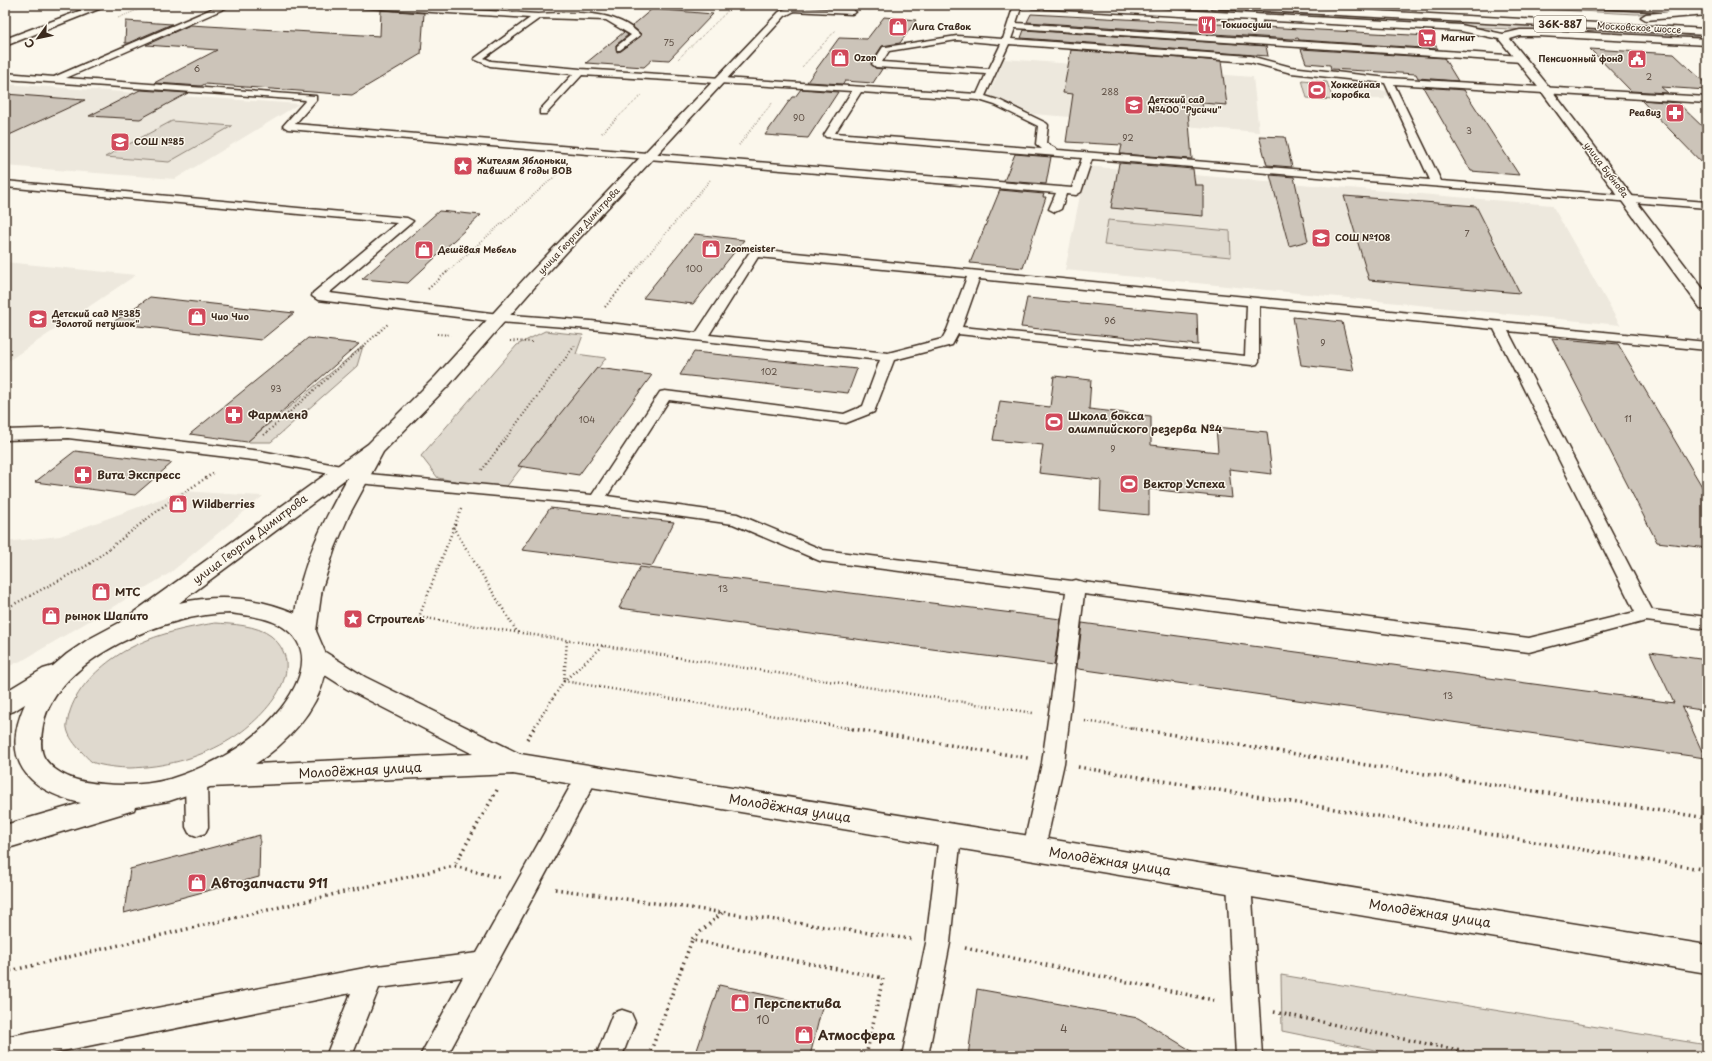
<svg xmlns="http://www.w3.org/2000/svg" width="1712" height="1061" viewBox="0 0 1712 1061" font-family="'Playpen Sans',sans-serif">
<rect width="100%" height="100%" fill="#fbf7ec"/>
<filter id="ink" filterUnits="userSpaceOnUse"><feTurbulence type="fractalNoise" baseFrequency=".025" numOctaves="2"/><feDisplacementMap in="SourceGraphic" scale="8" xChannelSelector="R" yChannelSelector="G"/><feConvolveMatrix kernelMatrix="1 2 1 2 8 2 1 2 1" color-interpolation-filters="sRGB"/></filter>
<g filter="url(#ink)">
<g fill="#ede8dd">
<path d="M1004,59l249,18 6,55 -226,-18 -44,-19z"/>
<path d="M5,84l294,20 -124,75 -170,-13z"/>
<path d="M1344,88l46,3 3,6 -8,-1v3h-25l-2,-5 -12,-1z"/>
<path d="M1086,166l466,39 68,120 -555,-55z"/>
<path d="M5,262l131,13 -131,88z"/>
<path d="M182,491l81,5 -93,77 -145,86 -20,9v-126l55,-6z"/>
</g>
<g fill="#dfd9ce" stroke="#8d8276">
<path d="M1112,5h51l236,13 -39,2 -37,-2 -1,-3z"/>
<path d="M1464,5h82l128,7 -38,2z"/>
<path d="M1445,21l232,13 30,4v2l-306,-17z"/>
<path d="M1302,80l25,2 6,18 -26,-2z"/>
<path d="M172,121l60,5 -63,36 -64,-5z"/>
<path d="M1108,220l122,11 1,26 -127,-12z"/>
<path d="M545,331l38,4 -7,19 30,4 -102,132 -66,-12 -17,-22 96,-111z"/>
<path d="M363,346l-6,20 -86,76h-24z"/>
<path d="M215,623c17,1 42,2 56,13 42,35 -13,88 -45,106 -30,17 -62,25 -96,26 -9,0 -30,-2 -38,-6 -4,-3 -8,-8 -11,-11 -5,-5 -13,-15 -14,-23 -1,-2 1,-6 1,-9 5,-25 23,-44 43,-59 31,-23 68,-31 104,-37z"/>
<path d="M1281,975l426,70v11h-303l-122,-25z"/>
</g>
<g fill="#ccc4b9" stroke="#3b2a1e">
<path d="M652,9l61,5 -44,46 -16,-1 -9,8 -58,-4 38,-31 4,3 -12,10 1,7 4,-1 20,-15v-2l-9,-8z"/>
<path d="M381,10l43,3 -3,41 -69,41 -147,-11 -4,2 -47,-3 63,-33 -71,-5 44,-20 190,11z"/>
<path d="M1031,14l223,12 8,3 2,-2 165,9 9,13 -139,-9 -1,-2 -6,1 -265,-17z"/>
<path d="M884,17l32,3 -16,23 -18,3 -11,17 4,5 7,1 -9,14 -28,-2 -2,3 -36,-2 32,-44 28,1z"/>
<path d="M126,21l46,3 -44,19h-3z"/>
<path d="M1024,30l242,16 2,10 -247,-18z"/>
<path d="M1301,49l143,9 14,23 -40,-3 -2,-4 -85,-5 -1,-4 -24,-2z"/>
<path d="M1590,49l84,5 33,31v5l-46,-3 7,6 -37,-2z"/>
<path d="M1071,50l150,11 6,44 -25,-2 1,9 -15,-1 4,48 -72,-5 2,-9 -56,-3 7,-48 -10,-1z"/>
<path d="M1423,87l41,3 55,85 -48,-4z"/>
<path d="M801,89l37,3 -30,46 -43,-3 27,-38h3z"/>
<path d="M140,90l48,3 -48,26 -51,-3z"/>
<path d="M5,94l80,6 -80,37z"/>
<path d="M1641,100l37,3 29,28v37z"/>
<path d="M1259,136l26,1 7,30 -25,-2z"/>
<path d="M1015,154l36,3 -5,27 -42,-3z"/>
<path d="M1119,163l74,6 2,16h8v31l-92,-8z"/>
<path d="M1270,175l24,2 14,64 -19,5z"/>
<path d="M1000,190l44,4 -1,3h3l-23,71 -53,-5z"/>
<path d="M1344,196l132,10 44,87 -151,-13z"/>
<path d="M439,211l42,4 -73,68 -46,-4z"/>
<path d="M695,234l49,6 -51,64 -50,-6z"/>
<path d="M150,297l144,16 -33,27 -149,-17z"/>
<path d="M1027,298l170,16 1,31 -177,-18z"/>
<path d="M1293,317l49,5 12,49 -53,-6z"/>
<path d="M308,338l51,6 -112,98 -57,-8z"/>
<path d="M1552,338l66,6 89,151v53l-50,-6z"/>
<path d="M694,352l163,17 -9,24 -168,-18z"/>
<path d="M597,368l55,7 -73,100 -61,-9z"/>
<path d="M1054,376l37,4 -2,29 62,7v29l67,7 -2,-25 51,5 5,42 -43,-5 3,29 -83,-9v26l-49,-5 1,-30 -62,-7 4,-28 -50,-5 7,-39 50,6z"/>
<path d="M75,451l97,12 -37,32 -100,-13z"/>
<path d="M550,508l61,7 63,7 -22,44 -130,-16z"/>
<path d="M640,567l421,52 -7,46 -435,-57z"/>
<path d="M1082,623l592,80 -24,-51 57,8v51l-25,-4 23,51 -626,-89 -2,-1z"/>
<path d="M260,835l-1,42 -135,36 6,-44z"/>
<path d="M719,985l103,22 -12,49h-115z"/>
<path d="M977,989l161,29 62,38h-232z"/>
</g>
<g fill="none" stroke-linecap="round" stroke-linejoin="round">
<g stroke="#3b2a1e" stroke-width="3">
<g id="lane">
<path d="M209,5h114l-4,2h-91l-162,71 250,18v4l-21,24 777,64 10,-30 -256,-21 -2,-2 28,-44 -270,-16 -36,39h-6v-4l33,-36 -83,-8 -16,-7 56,-41 -181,-11 -4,-2h43l150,9c33,-2 78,-5 102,21l-20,15h-3v-4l14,-11 -25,-15 -66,-2 -56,40 7,3 89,8 397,25 9,-20 -110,-7 -4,-3 11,-17h3l71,-11 46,3 11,-34h8l-6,18 506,33 4,3 -4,3 -507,-34 -4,11 239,17 41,11 97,11 319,19v6l-313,-19 47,97 266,21v6l-615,-49 -11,33 -5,3 -10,-1 -5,15 -6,3 -6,-3 7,-16 -768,-64 -5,-3 23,-26 -301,-21v-6l49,4 162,-70zM957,40l44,4 -12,25 -107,-7 7,-11zM1009,44l241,18 41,11 94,10 45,97 -372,-30 -12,-7 2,-18 -2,-2 -45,-22 -16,-5zM861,92l118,8 16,5 43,21 -2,18 6,5 -207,-16z"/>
<path d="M790,7l62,3 4,2 -4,2 -59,-3h-3z"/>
<path d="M1255,14l7,2v12l-7,-2z"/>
<path d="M5,181l402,37 6,3 -2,2 -82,70 170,21 92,7 105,12 55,-83 4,-1 952,93v8l-199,-19 144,279 55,7v12l-61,-8 -117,31 -445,-58 -20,169 -19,85 -3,7 -8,2 -8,-2 -3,-7 19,-85 24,-171 -246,-31 -87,-37 -136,-19 -239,-22 -6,-2 -2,-3 2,-3 6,-2 234,22 68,-103 5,-1 179,23 19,-8 17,-46 -289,-31 -92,-7 -181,-22 -6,-4 1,-3 84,-70 -392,-36zM758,257l209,20 -20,53 -5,9 -54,14 -179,-18zM979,279l268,26 -2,51 -283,-29zM1259,306l235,23 141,283 -106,26 -446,-56 -7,-2 -4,1 -249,-31 -86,-36 -130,-18 62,-96 177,23 28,-11 20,-52 58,-15 6,-11 294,31 5,-1 2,-3z"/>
<path d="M68,428l193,23 80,15 6,2 2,3 -2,3 -6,2 -80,-15 -193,-23 -63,2v-10z"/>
<path d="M588,767l8,2 3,6 -152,281h-27l43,-79 -84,11 -27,68h-26l25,-63 -313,63h-33v-19l365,-70 107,-14 103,-184z"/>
<path d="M196,772l8,2 3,6 1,47 -3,6 -8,3 -8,-3 -3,-6 -1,-47 3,-6z"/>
<path d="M950,826l8,2 3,7 -11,108 -22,113h-26l24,-113 13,-108 3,-7z"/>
<path d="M1239,872l8,3 4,7 11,174h-26l-9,-174 4,-7z"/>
<path d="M622,1010l9,3 4,9 -13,34h-26l17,-43z"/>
</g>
</g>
<g stroke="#3b2a1e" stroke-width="3">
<g id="street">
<path d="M95,5h14l-104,41v-7z"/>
<path d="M1027,5h59l375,20 42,9 17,-4h20l167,9v6l-167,-9h-20l-10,3 40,49 157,206v16l-6,-1 -159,-217 -43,-53 -38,-8 -429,-23z"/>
<path d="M1591,5h59l57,3v6l-111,-6z"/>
</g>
</g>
<g stroke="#3b2a1e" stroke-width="3">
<path id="secondary" d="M793,5h13l-21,11 -246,266 -89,102 -67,68 -34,63 -14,33 -13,40 -6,43 9,21 40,25 155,77 1187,191v28l-1194,-199 -303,13 -41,14 -34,6 -1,3 -10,3 -119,36v-24l76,-22c-55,-13 -81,-44 -56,-99l-11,7 -9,3v-22l38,-23 10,-3 14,-12 22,-15 30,-16 249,-179 68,-68 91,-100 252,-264zM348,477c-24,43 -47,87 -53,136 -38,-16 -76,-19 -116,-10zM231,613c18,3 37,4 52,14 47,31 -4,90 -33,112 -23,18 -52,31 -80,40 -22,6 -44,7 -67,5 -21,-1 -45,-7 -58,-25 -6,-9 -4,-23 -2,-34 14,-68 126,-112 188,-112zM325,675l22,14 126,65 -218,10c30,-19 62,-53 70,-89z"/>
</g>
<g stroke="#3b2a1e" stroke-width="3">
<g id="primary">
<path d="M1207,5h58l442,24v6l-495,-27z"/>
<path d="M1707,9v6l-61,5 -5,-3 5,-3z"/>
</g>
</g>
<g stroke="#3b2a1e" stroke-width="1" stroke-dasharray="0.5 1.5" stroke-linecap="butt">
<path d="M924,5l72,4"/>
<path d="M869,10l36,-5"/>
<path d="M118,18l31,-13"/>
<path d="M678,59l56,-54"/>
<path d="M802,67l34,-37"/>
<path d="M616,119l26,-24"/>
<path d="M759,119l14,-17"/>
</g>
<g stroke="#3b2a1e" stroke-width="1.5" stroke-dasharray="0.5 2" stroke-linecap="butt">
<path d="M602,133l15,-15"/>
<path d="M739,145l21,-27"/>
<path d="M446,273l117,-104"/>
<path d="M633,273l77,-93"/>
</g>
<g stroke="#3b2a1e" stroke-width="2" stroke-dasharray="1 2.5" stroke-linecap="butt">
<path d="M428,289l19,-17"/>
<path d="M605,307l29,-35"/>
<path d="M437,334l14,1"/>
<path d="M510,341l23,1"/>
<path d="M264,435l124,-111"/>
<path d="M482,470l94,-126"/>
</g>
<g stroke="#3b2a1e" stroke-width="2.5" stroke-dasharray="1 3" stroke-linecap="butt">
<path d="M461,509l-42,108 614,96"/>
<path d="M453,527l64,105"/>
<path d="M5,609l83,-44 77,-60 50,-33"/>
<path d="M603,646l-39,35 289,48"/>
<path d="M1085,721l51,8"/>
<path d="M533,729l31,-48 3,-41"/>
</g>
<g stroke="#3b2a1e" stroke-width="3.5" stroke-dasharray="1.5 4" stroke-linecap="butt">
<path d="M847,728l181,30"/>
<path d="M1130,728l577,90"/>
<path d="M527,739l7,-11"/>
<path d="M1078,767l629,103"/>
<path d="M497,790l-43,76 47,12"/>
<path d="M555,889l356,50"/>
<path d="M692,939l30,-26"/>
<path d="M965,948l253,53"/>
<path d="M5,972l449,-106"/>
<path d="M1274,1012l211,44"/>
<path d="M649,1056l43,-116 191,38 -17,78"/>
</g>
<use href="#lane" fill="#fbf7ec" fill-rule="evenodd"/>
<use href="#street" fill="#fbf7ec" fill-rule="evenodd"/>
<use href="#secondary" fill="#fbf7ec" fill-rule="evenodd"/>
<use href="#primary" fill="#fbf7ec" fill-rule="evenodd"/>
</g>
</g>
<defs>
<g id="restaurant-square" transform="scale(1)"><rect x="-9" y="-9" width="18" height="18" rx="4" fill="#d1495b" stroke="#fbf7ec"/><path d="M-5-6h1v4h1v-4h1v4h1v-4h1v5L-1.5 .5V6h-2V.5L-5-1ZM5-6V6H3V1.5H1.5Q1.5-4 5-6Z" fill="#fff"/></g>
<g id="shop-square" transform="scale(1)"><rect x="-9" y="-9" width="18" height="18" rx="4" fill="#d1495b" stroke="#fbf7ec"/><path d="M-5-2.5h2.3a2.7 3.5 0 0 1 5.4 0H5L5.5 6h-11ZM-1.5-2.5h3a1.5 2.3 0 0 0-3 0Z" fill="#fff"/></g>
<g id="supermarket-square" transform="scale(1)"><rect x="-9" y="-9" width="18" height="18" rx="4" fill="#d1495b" stroke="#fbf7ec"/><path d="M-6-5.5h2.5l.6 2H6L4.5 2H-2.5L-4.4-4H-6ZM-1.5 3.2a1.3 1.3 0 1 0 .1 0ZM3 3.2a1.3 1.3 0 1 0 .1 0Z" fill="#fff"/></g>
<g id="civic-square" transform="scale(1)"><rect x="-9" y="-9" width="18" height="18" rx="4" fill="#d1495b" stroke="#fbf7ec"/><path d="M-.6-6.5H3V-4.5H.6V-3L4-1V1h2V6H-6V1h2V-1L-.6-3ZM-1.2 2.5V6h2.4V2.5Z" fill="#fff"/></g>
<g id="stadium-square" transform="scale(1)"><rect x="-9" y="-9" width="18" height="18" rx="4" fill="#d1495b" stroke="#fbf7ec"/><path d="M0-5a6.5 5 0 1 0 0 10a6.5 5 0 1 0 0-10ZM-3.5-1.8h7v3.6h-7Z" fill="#fff"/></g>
<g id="school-square" transform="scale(1)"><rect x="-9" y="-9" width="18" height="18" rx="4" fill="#d1495b" stroke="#fbf7ec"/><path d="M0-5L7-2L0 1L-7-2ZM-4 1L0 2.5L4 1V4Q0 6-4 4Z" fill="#fff"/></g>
<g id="pharmacy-square" transform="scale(1)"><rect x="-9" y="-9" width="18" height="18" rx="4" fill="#d1495b" stroke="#fbf7ec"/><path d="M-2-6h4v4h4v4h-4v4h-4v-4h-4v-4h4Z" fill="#fff"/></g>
<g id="sight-square" transform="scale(1)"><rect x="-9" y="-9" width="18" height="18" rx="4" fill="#d1495b" stroke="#fbf7ec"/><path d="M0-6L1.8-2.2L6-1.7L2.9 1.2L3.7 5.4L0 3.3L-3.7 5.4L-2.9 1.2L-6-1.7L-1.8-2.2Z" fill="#fff"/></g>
</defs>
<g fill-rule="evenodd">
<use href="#restaurant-square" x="1207" y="25"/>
<use href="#shop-square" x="898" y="27"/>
<use href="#supermarket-square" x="1427" y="38"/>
<use href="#shop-square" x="840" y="58"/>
<use href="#civic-square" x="1637" y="59"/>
<use href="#stadium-square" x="1317" y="90"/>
<use href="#school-square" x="1134" y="105"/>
<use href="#pharmacy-square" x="1675" y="113"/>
<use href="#school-square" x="120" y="142"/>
<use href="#sight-square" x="463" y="166"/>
<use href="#school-square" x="1321" y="238"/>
<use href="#shop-square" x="711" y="249"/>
<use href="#shop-square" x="424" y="250"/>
<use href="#shop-square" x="197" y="317"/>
<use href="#school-square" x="38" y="319"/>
<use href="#pharmacy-square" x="234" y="415"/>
<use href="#stadium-square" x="1054" y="422"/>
<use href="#pharmacy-square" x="83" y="475"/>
<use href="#stadium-square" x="1129" y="484"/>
<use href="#shop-square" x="178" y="504"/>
<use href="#shop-square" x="101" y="592"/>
<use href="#shop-square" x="51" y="616"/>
<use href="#sight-square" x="353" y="619"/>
<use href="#shop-square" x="197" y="883"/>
<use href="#shop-square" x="740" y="1003"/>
<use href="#shop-square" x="804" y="1035"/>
</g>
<g text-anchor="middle" stroke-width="3" stroke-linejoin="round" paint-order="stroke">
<g font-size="9" font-weight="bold" fill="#3b2a1e" stroke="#fbf7ec" text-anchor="start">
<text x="1221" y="28">Токиосуши</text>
<text x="912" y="30">Лига Ставок</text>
<text x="1441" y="41">Магнит</text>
<text x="854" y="61">Ozon</text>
<text x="1623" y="62" text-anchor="end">Пенсионный фонд</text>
<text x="1331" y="88">Хоккейная<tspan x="1331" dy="10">коробка</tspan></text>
<text x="1148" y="103">Детский сад<tspan x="1148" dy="10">№400 "Русичи"</tspan></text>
<text x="1661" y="116" text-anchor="end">Реавиз</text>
<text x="134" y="145">СОШ №85</text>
<text x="477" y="164">Жителям Яблоньки,<tspan x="477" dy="10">павшим в годы ВОВ</tspan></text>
<text x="1335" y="241">СОШ №108</text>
<text x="725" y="252">Zoomeister</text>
<text x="438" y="253">Дешёвая Мебель</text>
<text x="52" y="317">Детский сад №385<tspan x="52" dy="10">"Золотой петушок"</tspan></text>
<text x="211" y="320">Чио Чио</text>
</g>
<g font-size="9" fill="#3b2a1e" stroke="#fbf7ec">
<text transform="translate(1639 28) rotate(3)" y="3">Московское шоссе</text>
<text transform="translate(1606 170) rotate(53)" y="3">улица Бубнова</text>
<text transform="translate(579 231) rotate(-47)" y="3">улица Георгия Димитрова</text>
</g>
<g font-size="9" fill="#5f5045">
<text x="669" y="46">75</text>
<text x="197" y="72">6</text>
<text x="1649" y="80">2</text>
<text x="1110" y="95">288</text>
<text x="799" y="121">90</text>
<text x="1469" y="134">3</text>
<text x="1128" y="141">92</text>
<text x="1467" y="237">7</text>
<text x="694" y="272">100</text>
<text x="1110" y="324">96</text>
<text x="1323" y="346">9</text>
<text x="769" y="375">102</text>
<text x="276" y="392">93</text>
<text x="1628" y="422">11</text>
<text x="587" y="423">104</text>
<text x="1113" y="452">9</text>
<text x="723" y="592">13</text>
<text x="1448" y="699">13</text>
</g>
<rect fill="#fbf7ec" stroke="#75685c" stroke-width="1" x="1534" y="16" width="52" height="16" rx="3"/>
<g font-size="10" font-weight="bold" fill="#3b2a1e">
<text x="1560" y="28">36К-887</text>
</g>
<g font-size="11" font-weight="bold" fill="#3b2a1e" stroke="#fbf7ec" text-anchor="start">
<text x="248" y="419">Фармленд</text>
<text x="1068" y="420">Школа бокса<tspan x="1068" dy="13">олимпийского резерва №4</tspan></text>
<text x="97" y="479">Вита Экспресс</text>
<text x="1143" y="488">Вектор Успеха</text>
<text x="192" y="508">Wildberries</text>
<text x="115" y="596">МТС</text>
<text x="65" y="620">рынок Шапито</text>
<text x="367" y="623">Строитель</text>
</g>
<g font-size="11" fill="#3b2a1e" stroke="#fbf7ec">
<text transform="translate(250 539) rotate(-37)" y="4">улица Георгия Димитрова</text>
</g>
<g font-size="11" fill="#5f5045">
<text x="763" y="1024">10</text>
<text x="1064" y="1033">4</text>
</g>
<g font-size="13" fill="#3b2a1e" stroke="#fbf7ec">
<text transform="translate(360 770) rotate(-3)" y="5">Молодёжная улица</text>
<text transform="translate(790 808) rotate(9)" y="5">Молодёжная улица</text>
<text transform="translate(1110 861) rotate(9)" y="5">Молодёжная улица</text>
<text transform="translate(1430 913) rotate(9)" y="5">Молодёжная улица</text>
</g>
<g font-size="13" font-weight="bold" fill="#3b2a1e" stroke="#fbf7ec" text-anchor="start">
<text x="211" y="888">Автозапчасти 911</text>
<text x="754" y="1008">Перспектива</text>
<text x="818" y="1040">Атмосфера</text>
</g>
</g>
<rect width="1712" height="1061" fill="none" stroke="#fbf7ec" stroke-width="20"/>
<rect x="10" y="10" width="1692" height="1041" fill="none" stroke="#3b2a1e" stroke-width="1.5" filter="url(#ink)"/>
<g transform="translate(38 38) rotate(237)" stroke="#fbf7ec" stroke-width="3" paint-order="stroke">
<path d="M0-3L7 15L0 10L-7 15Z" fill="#3b2a1e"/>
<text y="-6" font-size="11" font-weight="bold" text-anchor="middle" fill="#3b2a1e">С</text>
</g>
</svg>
